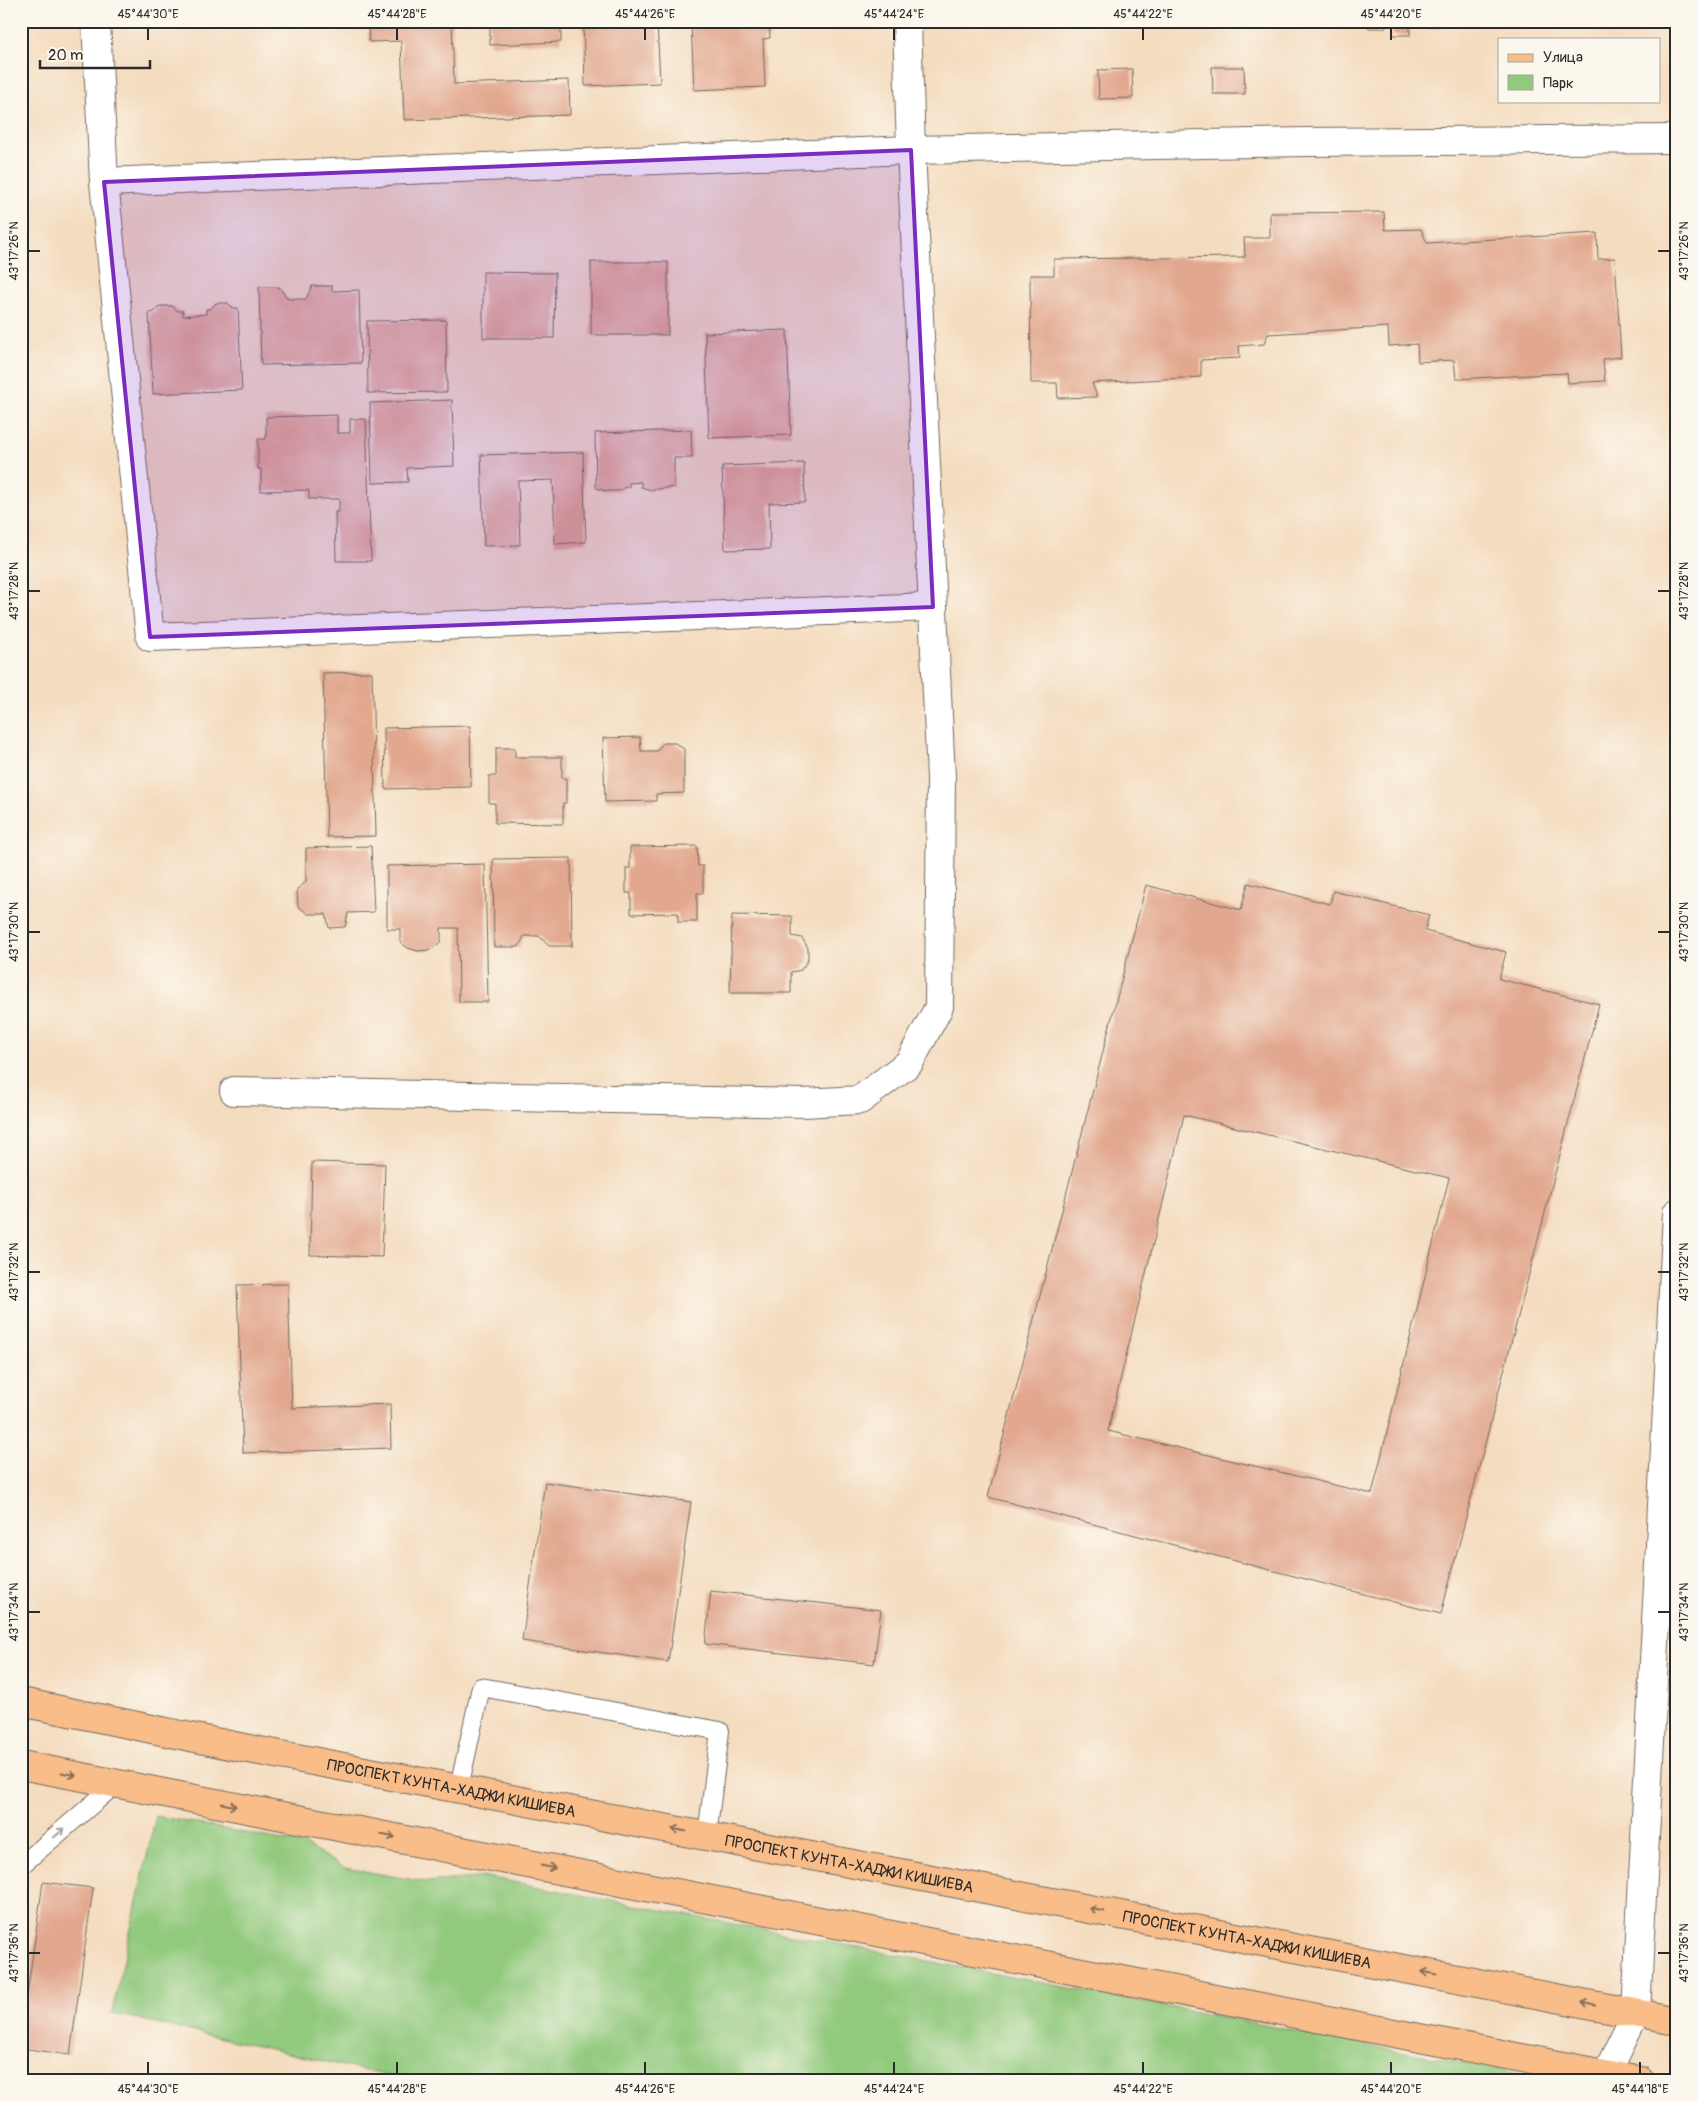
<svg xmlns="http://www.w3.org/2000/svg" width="1698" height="2102" viewBox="0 0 1698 2102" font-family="Pangolin,sans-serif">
<rect width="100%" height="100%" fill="#fbf7ec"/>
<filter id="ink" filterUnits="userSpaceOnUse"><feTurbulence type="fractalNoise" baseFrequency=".02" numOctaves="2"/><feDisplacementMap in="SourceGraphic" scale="10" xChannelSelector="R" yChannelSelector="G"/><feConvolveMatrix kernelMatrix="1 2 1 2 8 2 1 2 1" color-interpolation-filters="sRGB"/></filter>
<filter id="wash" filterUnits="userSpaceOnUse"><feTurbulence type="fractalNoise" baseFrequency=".0096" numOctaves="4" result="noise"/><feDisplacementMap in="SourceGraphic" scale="20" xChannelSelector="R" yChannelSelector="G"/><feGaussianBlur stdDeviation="1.12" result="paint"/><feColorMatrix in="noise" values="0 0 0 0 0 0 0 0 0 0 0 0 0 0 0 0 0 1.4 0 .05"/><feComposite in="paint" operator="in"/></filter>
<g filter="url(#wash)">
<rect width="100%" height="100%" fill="#f4dcbf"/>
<path fill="#91c97d" stroke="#5e7a54" d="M156,1816l147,28 42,24 82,14 60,-5 1070,204h-1147l-298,-68z"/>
<g id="blocks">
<g fill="#e2a88f" fill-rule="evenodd">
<path d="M368,21h84l2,63 115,-4 1,35 -166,5 -3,-79 -32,1z"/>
<path d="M490,21h71v21l-71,3z"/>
<path d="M583,21h74l3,62 -75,3z"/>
<path d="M691,21h78l1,17 -7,1 2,48 -71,3z"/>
<path d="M1362,21h30l-7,7h-16z"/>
<rect x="1393" y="21" width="17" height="14"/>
<path d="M1412,21h33l-5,5 -22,1z"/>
<path d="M1212,67h32l1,27h-32z"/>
<path d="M1132,69l1,29 -34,1 -1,-29z"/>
<path d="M1384,212l1,18 36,-1 6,14 170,-10 1,26 17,-1 6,99 -18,2 2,22 -37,2 -1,-10 -111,6 -2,-19 -36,2 -1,-18 -28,2 -1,-19 -120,7 -4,10 -25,2 1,12 -39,2v17l-109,6 5,14 -39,1 -1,-15h-26l-1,-108h24v-16l191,-2 -1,-19h26v-25z"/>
<rect x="591" y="262" width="77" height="73"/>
<path d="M483,272l72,1 -1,65h-71z"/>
<path d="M312,286h20v5l27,-1 2,73 -100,2 -2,-78h20l9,12h18z"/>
<path d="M216,303h12l5,5h5l4,82 -89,4 -4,-81 5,-1 6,-6h12l6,5h5v5l23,-2v-5h4z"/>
<path d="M446,320l1,72 -79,1 -1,-72z"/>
<path d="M787,330l4,105 -82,3 -4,-105z"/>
<path d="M452,400l2,66 -47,2 1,14 -36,1 -2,-80z"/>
<path d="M337,415v18h13v-14h16l5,142h-35l-1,-49h4v-13h-30v-9l-48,1v-22h-3v-30h8v-22z"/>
<path d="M691,430l1,28h-18v29l-23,3 -10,-3v-5l-12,1v4h-4l-6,4h-13l-10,-3 -1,-55z"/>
<path d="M583,452l3,90 -31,2 -2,-64 -35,1 2,64 -36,1 -3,-91z"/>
<path d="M804,463l1,39 -36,1 1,46 -45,1 -3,-84z"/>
<path d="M372,672l4,164 -49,1 -4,-164z"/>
<path d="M470,726l1,61 -86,2 -1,-61z"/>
<path d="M640,737l1,14h16l6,-8h12l9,6v44l-28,1v7l-51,1 -2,-64z"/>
<path d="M496,748h19v9h47v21h4v25h-3v21l-68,-1v-20h-6v-27h7z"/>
<path d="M371,846l3,66 -26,1 -3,14 -16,1 -3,-14h-18l-10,-8 -1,-17 9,-7v-34z"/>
<path d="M697,846l1,20h5v27h-6v29h-19v-9l-47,1v-21h-5v-25h4v-21z"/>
<path d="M571,858l1,88h-23l-10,-10h-15l-5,11h-25l-1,-88z"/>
<path d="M485,864l3,138h-29l-1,-74h-17v14l-12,8 -11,1 -10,-3 -8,-6v-13h-13v-63z"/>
<path d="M1248,883l82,21 3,-13 96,24 -4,16 81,21 -7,27 100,25 -158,610 -453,-117 158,-612 95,25zM1184,1115l265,63 -77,316 -264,-63z"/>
<path d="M732,915l60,1v20l10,2 6,10v12l-7,10 -10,2v21h-61z"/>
<path d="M312,1162l73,2 -3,93 -72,-2z"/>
<path d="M288,1284l4,124 98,-4 1,44 -148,5 -6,-168z"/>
<path d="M545,1482l146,20 -23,160 -146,-21z"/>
<path d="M711,1591l170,19 -7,54 -169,-20z"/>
<path d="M43,1882l50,6 -23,167 -49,-7v-54l6,1z"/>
</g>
</g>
</g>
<g filter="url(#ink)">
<use href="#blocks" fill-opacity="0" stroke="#71695f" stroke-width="1"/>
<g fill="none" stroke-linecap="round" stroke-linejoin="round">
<g stroke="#71695f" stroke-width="20">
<g id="lane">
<path d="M459,1788l22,-101 239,44 -13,105"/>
<path d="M21,1862l3,1 93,-80"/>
</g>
</g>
<g stroke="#71695f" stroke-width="30">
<g id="street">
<path d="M96,21l8,161 46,455 783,-30"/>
<path d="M104,182l807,-32 396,-8 370,-3"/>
<path d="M234,1091l569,12 57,-3 49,-37 30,-56 2,-230 -30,-627 -4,-129"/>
<path d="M1606,2081v-6l30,-62 41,-800"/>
</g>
</g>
<g stroke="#71695f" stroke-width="30">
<g id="primary">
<path id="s1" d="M21,1702l223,46 1433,273"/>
<path d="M21,1765l1619,316"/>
</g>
</g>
<use href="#lane" stroke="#fff" stroke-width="18"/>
<use href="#street" stroke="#fff" stroke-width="28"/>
<use href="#primary" stroke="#f8bd89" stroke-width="28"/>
</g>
<defs><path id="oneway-shaft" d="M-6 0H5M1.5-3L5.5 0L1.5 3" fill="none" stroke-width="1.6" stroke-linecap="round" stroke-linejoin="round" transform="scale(1.25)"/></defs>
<g stroke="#876d55">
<use href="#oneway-shaft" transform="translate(69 1774) rotate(11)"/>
<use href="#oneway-shaft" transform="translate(229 1805) rotate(11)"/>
<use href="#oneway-shaft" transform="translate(679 1830) rotate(-169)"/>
<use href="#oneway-shaft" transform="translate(388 1836) rotate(11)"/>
<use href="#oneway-shaft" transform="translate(548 1867) rotate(11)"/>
<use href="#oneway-shaft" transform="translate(1097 1910) rotate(-169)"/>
<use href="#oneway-shaft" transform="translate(1429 1973) rotate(-169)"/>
<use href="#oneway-shaft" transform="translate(1588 2004) rotate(-169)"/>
</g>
<use stroke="#a0a0a0" href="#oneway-shaft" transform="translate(59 1833) rotate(-41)"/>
</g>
<path fill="#7b2cbf" fill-opacity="0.2" stroke="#7b2cbf" stroke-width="4" stroke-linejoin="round" d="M911,150l22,457 -783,30 -46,-455z"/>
<path fill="none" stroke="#2b2b2b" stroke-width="2" d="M148,28v12M397,28v12M645,28v12M894,28v12M1143,28v12M1391,28v12M28,251h12M1658,251h12M28,591h12M1658,591h12M28,932h12M1658,932h12M28,1272h12M1658,1272h12M28,1612h12M1658,1612h12M28,1953h12M1658,1953h12M148,2062v12M397,2062v12M645,2062v12M894,2062v12M1143,2062v12M1391,2062v12M1640,2062v12"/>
<g text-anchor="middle" stroke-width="4" stroke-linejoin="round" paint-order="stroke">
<g font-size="16" fill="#2b2b2b" stroke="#fbf7ec">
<text dy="6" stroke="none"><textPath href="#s1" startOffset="439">ПРОСПЕКТ КУНТА-ХАДЖИ КИШИЕВА</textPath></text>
<text dy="6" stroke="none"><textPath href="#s1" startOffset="844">ПРОСПЕКТ КУНТА-ХАДЖИ КИШИЕВА</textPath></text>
<text dy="6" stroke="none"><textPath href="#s1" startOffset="1249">ПРОСПЕКТ КУНТА-ХАДЖИ КИШИЕВА</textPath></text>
</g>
</g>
<rect width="1698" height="2102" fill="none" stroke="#fbf7ec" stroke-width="55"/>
<rect x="1498" y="38" width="162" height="65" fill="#fbf7ec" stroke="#a8a59f"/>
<rect x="1508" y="54" width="25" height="8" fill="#f8bd89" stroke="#a8a59f"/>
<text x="1543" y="62" font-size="15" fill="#2b2b2b">Улица</text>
<rect x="1508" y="75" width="25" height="15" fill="#91c97d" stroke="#a8a59f"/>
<text x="1543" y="88" font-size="15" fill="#2b2b2b">Парк</text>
<path d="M40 60v8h110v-8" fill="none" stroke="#2b2b2b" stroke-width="2.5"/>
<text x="48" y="60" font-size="15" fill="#2b2b2b" stroke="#fbf7ec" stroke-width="4" paint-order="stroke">20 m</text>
<rect x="28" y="28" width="1642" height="2046" fill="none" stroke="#2b2b2b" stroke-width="2"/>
<g font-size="12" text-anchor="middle" fill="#2b2b2b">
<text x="148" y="18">45°44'30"E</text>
<text x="397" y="18">45°44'28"E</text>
<text x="645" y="18">45°44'26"E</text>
<text x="894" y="18">45°44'24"E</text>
<text x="1143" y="18">45°44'22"E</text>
<text x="1391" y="18">45°44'20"E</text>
<text transform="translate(1684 251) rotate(-90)" y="4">43°17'26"N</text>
<text transform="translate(14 251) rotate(-90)" y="4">43°17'26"N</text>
<text transform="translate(1684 591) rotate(-90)" y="4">43°17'28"N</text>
<text transform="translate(14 591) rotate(-90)" y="4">43°17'28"N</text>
<text transform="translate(1684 932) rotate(-90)" y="4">43°17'30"N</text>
<text transform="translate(14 932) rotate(-90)" y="4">43°17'30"N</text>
<text transform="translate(1684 1272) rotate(-90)" y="4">43°17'32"N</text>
<text transform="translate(14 1272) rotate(-90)" y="4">43°17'32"N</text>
<text transform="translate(14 1612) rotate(-90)" y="4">43°17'34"N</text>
<text transform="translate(1684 1612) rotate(-90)" y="4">43°17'34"N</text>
<text transform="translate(1684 1953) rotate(-90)" y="4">43°17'36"N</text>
<text transform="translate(14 1953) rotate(-90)" y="4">43°17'36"N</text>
<text x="148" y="2093">45°44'30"E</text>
<text x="397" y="2093">45°44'28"E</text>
<text x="645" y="2093">45°44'26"E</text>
<text x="894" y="2093">45°44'24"E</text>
<text x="1143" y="2093">45°44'22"E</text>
<text x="1391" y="2093">45°44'20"E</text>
<text x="1640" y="2093">45°44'18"E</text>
</g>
</svg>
